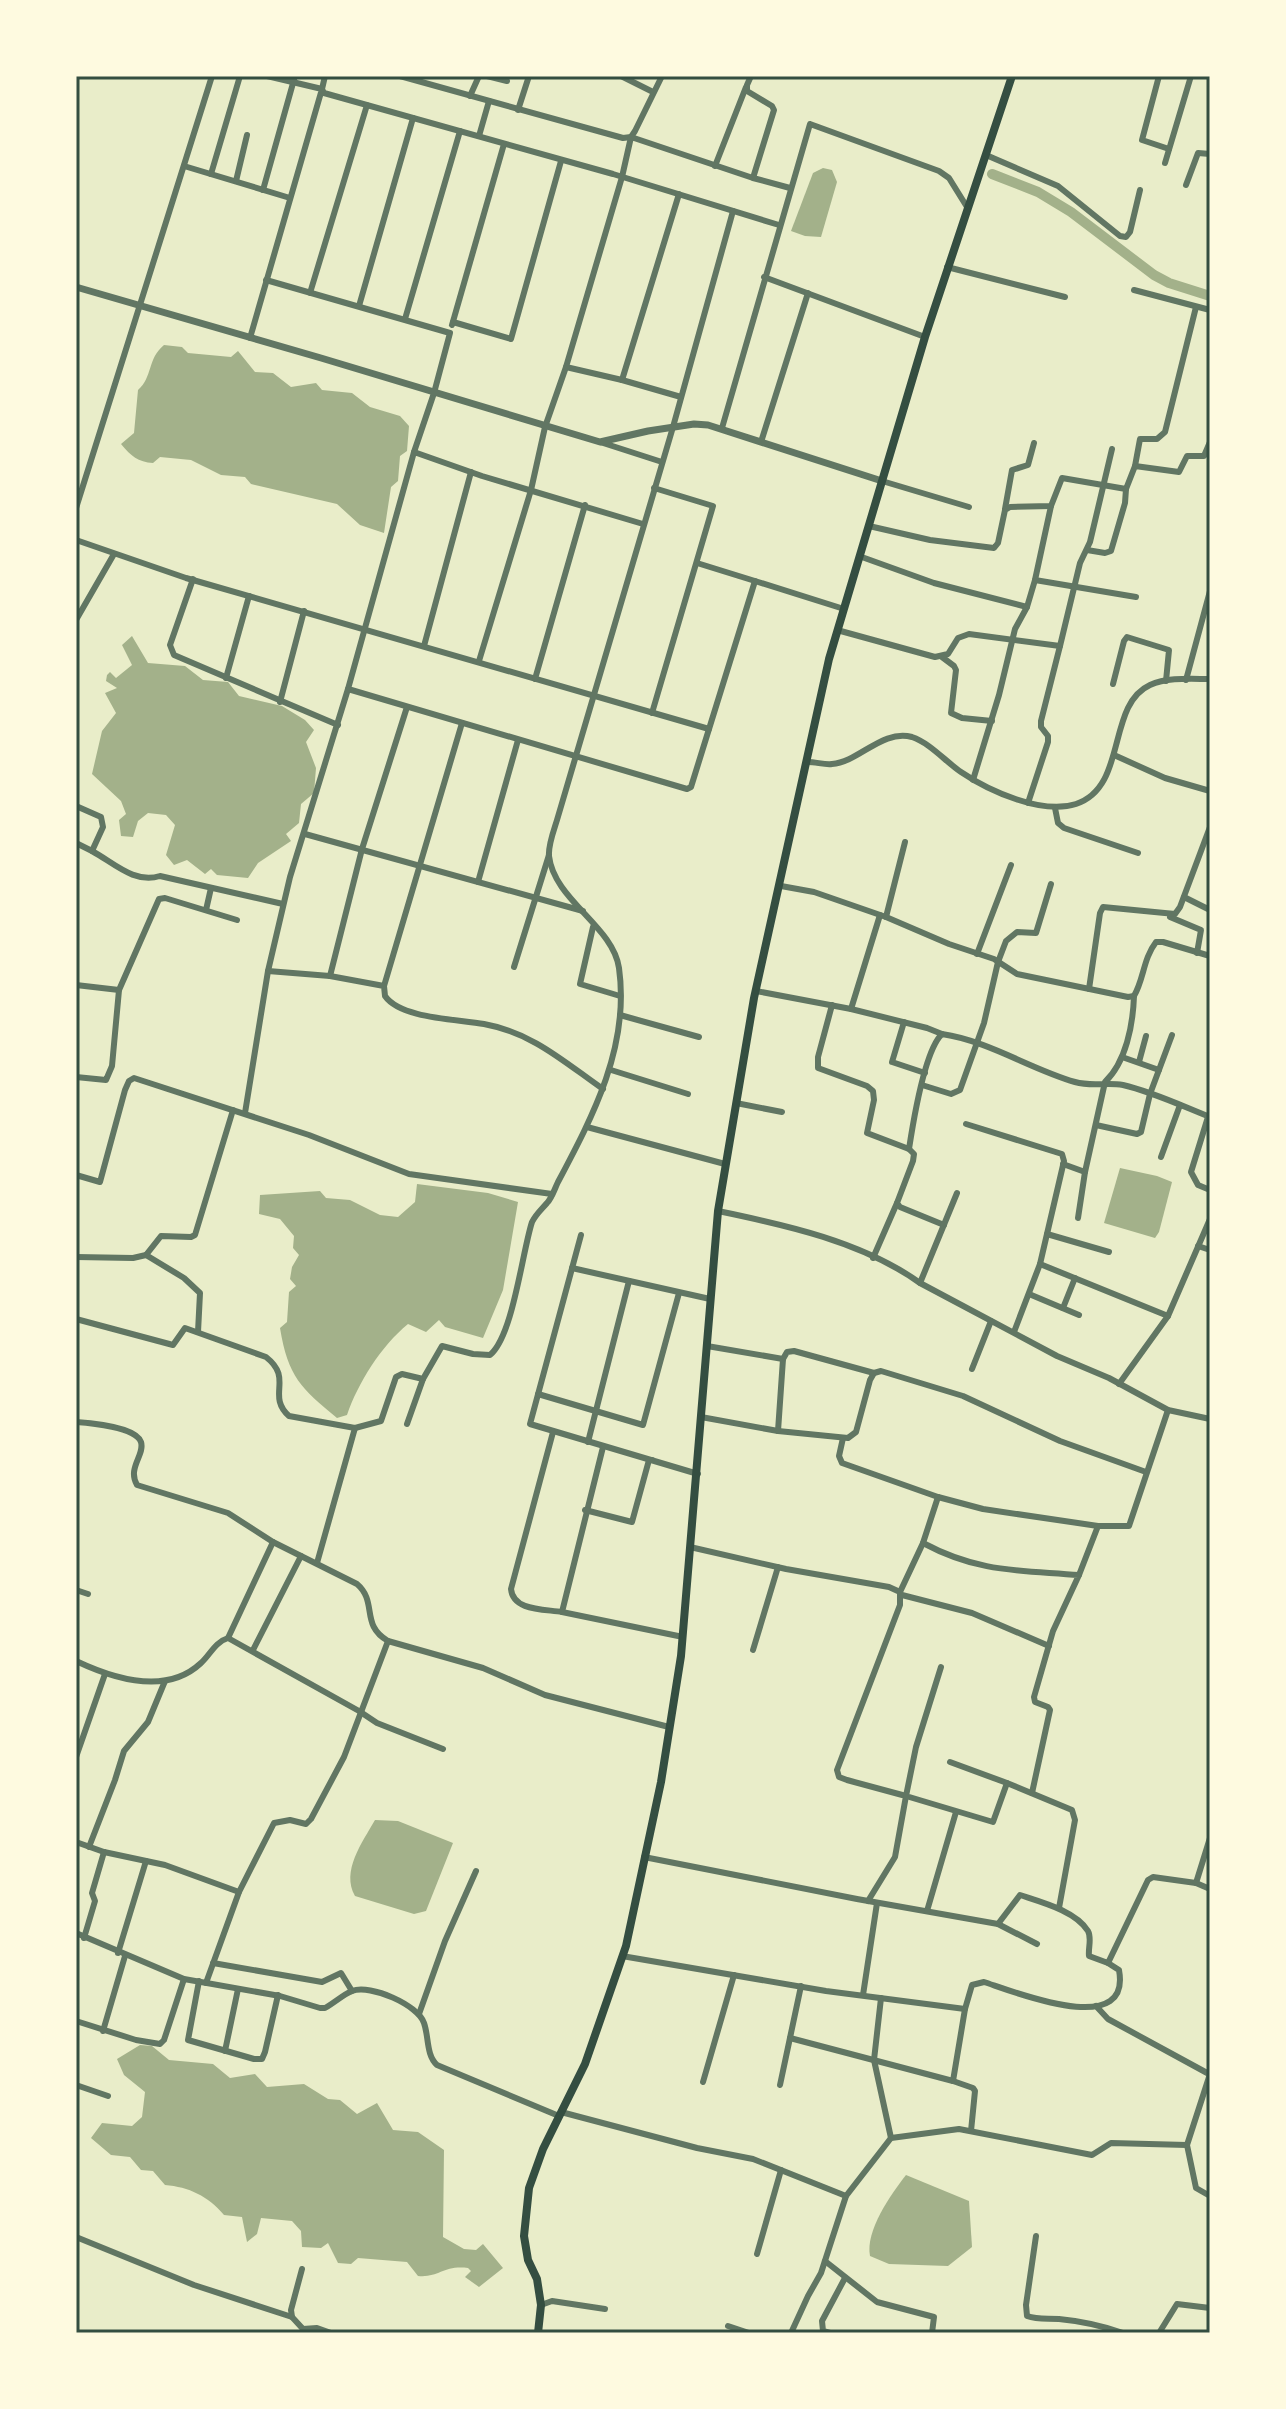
<svg xmlns="http://www.w3.org/2000/svg" width="1286" height="2409" viewBox="0 0 1286 2409" font-family="'Public Sans',sans-serif">
<rect width="100%" height="100%" fill="#e9edc9"/>
<g fill="#a3b18a">
<path d="M823,168l9,2 5,12 -16,55 -16,-1 -14,-5 22,-58z"/>
<path d="M164,345l18,2 6,6 43,4 7,-6 17,21 18,1 18,14 25,-4 6,7 30,3 18,14 30,9 9,10 -2,25 -7,5 -2,25 -7,6 -7,46 -24,-8 -23,-21 -86,-20 -6,-7 -24,-2 -30,-15 -31,-3 -7,6c-15,-1 -22,-7 -32,-19l13,-11 4,-43c15,-13 9,-31 26,-45z"/>
<path d="M132,636l16,27 37,3 18,14 25,2 11,14 43,10 23,14 9,10 -8,12 10,26 -2,25 -13,11 -2,19 -13,11 5,7 -33,22 -10,15 -31,-3 -6,-6 -6,5 -18,-14 -13,5 -8,-10 9,-30 -9,-10 -18,-2 -10,8 -5,16 -12,-1 -2,-16 7,-6 -5,-13 -29,-27 10,-43 14,-18 -11,-20 12,-5 -11,-7 1,-6 3,-3 6,6 16,-13 -10,-20z"/>
<path d="M1120,1168l37,8 15,6 -13,50 -4,6 -51,-15z"/>
<path d="M417,1184l71,9 30,9 -15,88 -20,48 -38,-11 -6,-7 -13,12 -18,-8c-27,22 -50,59 -61,91l-10,3c-36,-30 -49,-41 -57,-90l7,-6 2,-30 7,-6 -6,-7 2,-12 7,-12 -6,-7 1,-12 -14,-17 -21,-5 1,-19 60,-4 6,7 24,2 30,15 18,2 17,-15z"/>
<path d="M375,1820l23,1 55,22 -27,68 -12,3 -59,-18c-14,-25 7,-53 20,-76z"/>
<path d="M140,2045l12,1 17,14 44,4 17,14 25,-4 12,13 37,-3 24,15 12,1 17,14 20,-11 16,27 25,2 26,18 -1,87 21,12 12,1 7,-6 20,24 -24,19 -14,-10 6,-6 -3,-3c-25,-3 -29,10 -50,8l-11,-14 -49,-4 -7,6 -13,-1 -10,-20 -7,5 -19,-1 -1,-16 -9,-10 -31,-3 -4,16 -10,8 -5,-25 -18,-2c-16,-19 -35,-28 -59,-30l-12,-14 -12,-1 -11,-13 -19,-2 -20,-17 11,-15 30,3 10,-9 3,-25 -21,-17 -7,-16z"/>
<path d="M906,2175l63,26 3,46 -24,19 -59,-2 -19,-8c-5,-25 21,-62 36,-81z"/>
</g>
<g fill="none" stroke-linecap="round" stroke-linejoin="round">
<path stroke="#a3b18a" stroke-width="10" d="M992,174l46,18 33,20 83,63 15,8 41,13"/>
<g stroke="#617663" stroke-width="6">
<path d="M325,76l-3,13 2,4 289,81 166,51"/>
<path d="M400,76l223,62 8,-1 4,-6 27,-55"/>
<path d="M487,76l20,5"/>
<path d="M621,76l32,16"/>
<path d="M751,76l-4,9v6l25,15 2,4 -21,68"/>
<path d="M1159,76l-17,64 27,9"/>
<path d="M470,96l9,-20"/>
<path d="M518,110l11,-34"/>
<path d="M479,136l10,-35"/>
<path d="M986,155l72,31 62,50 6,1 4,-5 10,-42"/>
<path d="M1165,163l26,-87"/>
<path d="M184,166l106,32"/>
<path d="M715,166l31,-79"/>
<path d="M211,174l29,-98"/>
<path d="M236,181l11,-46"/>
<path d="M1186,185l12,-32 12,1"/>
<path d="M263,190l32,-114"/>
<path d="M947,267l118,30"/>
<path d="M764,277l161,60"/>
<path d="M266,280l184,53 -16,60 -20,59"/>
<path d="M1134,290l76,20"/>
<path d="M310,293l57,-188"/>
<path d="M359,306l54,-188"/>
<path d="M405,319l55,-188"/>
<path d="M453,322l58,17 50,-178"/>
<path d="M452,325l52,-181"/>
<path d="M250,338l72,-249 -55,-13"/>
<path d="M566,367l56,13 57,-186"/>
<path d="M622,380l59,17"/>
<path d="M722,428l88,-304 129,47 10,7 18,29"/>
<path d="M600,442l62,20"/>
<path d="M761,442l47,-149"/>
<path d="M1135,466l5,-27h17l8,-7 31,-125"/>
<path d="M882,481l87,26"/>
<path d="M76,508l136,-432"/>
<path d="M1005,509l7,-39 16,-5 6,-22"/>
<path d="M643,524l-161,-48 -68,-24 -66,237 339,100 4,-2 64,-206 89,28"/>
<path d="M869,526l61,14 64,8 4,-5 7,-33 5,-3 41,-1 11,-28 64,11 9,-23 44,6 8,-16h17l6,-14"/>
<path d="M76,540l110,38 523,151"/>
<path d="M1087,550l18,3 6,-2 14,-48 1,-14"/>
<path d="M859,556l75,27 93,24"/>
<path d="M697,563l58,18"/>
<path d="M193,579l-23,66 4,10 164,70"/>
<path d="M1035,580l101,17"/>
<path d="M76,620l38,-66"/>
<path d="M837,630l98,27 13,-3 10,-16 11,-4 91,12 20,-83 10,-21 22,-93"/>
<path d="M424,646l47,-174"/>
<path d="M942,657l12,9 2,4 -5,43 11,5 30,3"/>
<path d="M479,661l52,-171 14,-63 21,-60 56,-190 9,-40 122,41 37,10"/>
<path d="M226,678l23,-82"/>
<path d="M535,679l50,-174"/>
<path d="M1186,680l24,-89"/>
<path d="M1113,684l11,-43 3,-4 42,13 -3,31"/>
<path d="M280,702l24,-91"/>
<path d="M652,713l61,-207 -59,-18"/>
<path d="M1114,755l51,23 45,13"/>
<path d="M808,762c8,0 17,3 24,2 27,-2 50,-35 80,-27 18,6 34,25 49,35 28,19 81,43 115,32 52,-17 30,-99 74,-119 18,-8 41,-6 60,-6"/>
<path d="M973,780l26,-85 16,-66 12,-22 8,-27 16,-74"/>
<path d="M1028,803l20,-61v-6l-7,-9v-6l19,-75"/>
<path d="M76,806l25,11 2,10 -11,24c22,12 42,33 68,25l123,28"/>
<path d="M1055,808l3,15 6,5 74,25"/>
<path d="M305,834l278,77"/>
<path d="M76,843l16,8"/>
<path d="M478,882l40,-142"/>
<path d="M781,886l33,6 72,25 63,27 45,15 23,15 111,23 6,-1c10,-17 9,-37 22,-54h7l47,14"/>
<path d="M1184,897l26,13"/>
<path d="M206,910l5,-22"/>
<path d="M886,917l19,-75"/>
<path d="M1170,917l31,13 -4,23"/>
<path d="M593,927l-13,57 40,12"/>
<path d="M977,954l34,-89"/>
<path d="M514,967l35,-112"/>
<path d="M268,971l22,-94 58,-188"/>
<path d="M330,976l32,-127 45,-142"/>
<path d="M76,985l43,5"/>
<path d="M384,986l78,-263"/>
<path d="M1089,989l11,-76 3,-6 72,7 5,-7 30,-80"/>
<path d="M756,991l95,18 76,19 15,6"/>
<path d="M832,1005l-14,52v11l49,18 6,5 1,9 -7,33 42,16 5,5 -1,7 -16,42 3,4 44,18"/>
<path d="M851,1009l29,-94"/>
<path d="M620,1015l79,22"/>
<path d="M904,1022l-12,40 33,11"/>
<path d="M1122,1057l37,13"/>
<path d="M1139,1062l7,-26"/>
<path d="M611,1070l77,24"/>
<path d="M76,1077l30,3 6,-14 7,-76 40,-91 6,-1 72,22"/>
<path d="M922,1085l29,9 9,-4 24,-67 14,-61 8,-21 11,-9 19,1 15,-49"/>
<path d="M736,1103l46,9"/>
<path d="M245,1113l23,-142 62,5 54,10 1,10c16,23 73,23 99,28 49,9 80,38 119,65"/>
<path d="M1208,1117l-17,55 7,13 12,5"/>
<path d="M966,1124l96,30 2,7 -24,103 -26,68"/>
<path d="M1096,1125l41,9 4,-2 9,-38 22,-59"/>
<path d="M587,1127l138,37"/>
<path d="M909,1149c4,-26 15,-98 33,-115 47,7 88,35 133,48 17,5 31,0 48,3 30,7 59,21 87,32"/>
<path d="M1161,1157l19,-52"/>
<path d="M1063,1164l22,8"/>
<path d="M76,1175l24,7 25,-92 4,-9 5,-3 175,57 100,39 143,20"/>
<path d="M718,1211c68,14 145,31 202,72l137,73 52,22 59,32 42,9"/>
<path d="M1078,1218l7,-46 20,-90c21,-20 28,-57 29,-86"/>
<path d="M1047,1234l62,18"/>
<path d="M581,1235l-51,189 168,50"/>
<path d="M1198,1246l12,4"/>
<path d="M146,1255l38,23 16,15 -2,39"/>
<path d="M76,1257l57,1 13,-3 15,-19 30,1 4,-2 38,-125"/>
<path d="M873,1258l24,-55"/>
<path d="M1040,1264l128,52"/>
<path d="M572,1268l138,31"/>
<path d="M920,1283l37,-90"/>
<path d="M1029,1294l50,21"/>
<path d="M1063,1308l12,-30"/>
<path d="M76,1319l97,26 12,-17 81,29c28,22 0,38 23,59l66,12 26,-7 15,-44 6,-3 21,5 19,-33 31,8 17,1c23,-19 32,-102 42,-133 4,-8 9,-12 15,-19 5,-5 8,-15 11,-21 35,-66 72,-136 61,-214 -6,-42 -65,-68 -70,-112 -1,-11 5,-26 8,-36l116,-393 60,-216"/>
<path d="M707,1346l76,13"/>
<path d="M972,1369l19,-48"/>
<path d="M1119,1384l49,-68 42,-97"/>
<path d="M538,1394l105,31 36,-132"/>
<path d="M701,1417l77,14 70,7 8,-6 14,-52 4,-7 7,-2 82,25 97,45 86,31"/>
<path d="M76,1422c14,1 60,5 65,20 4,13 -14,26 -4,43l91,28 45,29 84,42c21,18 3,41 31,57l95,27 62,27 124,32"/>
<path d="M407,1424l16,-45"/>
<path d="M778,1431l5,-72 4,-7 7,-1 80,22"/>
<path d="M553,1432l-42,157c2,22 33,20 51,23"/>
<path d="M843,1438l-4,18 3,7 96,34"/>
<path d="M588,1442l41,-161"/>
<path d="M603,1447l-41,165 121,25"/>
<path d="M585,1510l47,12 17,-62h3"/>
<path d="M690,1547l96,22 103,18 11,5v13l-63,165 2,7 8,3 59,16 -11,61 -27,44"/>
<path d="M317,1563l38,-135"/>
<path d="M1079,1575l19,-49"/>
<path d="M76,1590l12,4"/>
<path d="M900,1592l23,-49"/>
<path d="M902,1595l70,18 77,33"/>
<path d="M228,1638l45,-96"/>
<path d="M253,1650l48,-94"/>
<path d="M753,1650l25,-83"/>
<path d="M76,1661c38,18 90,35 125,2 9,-8 14,-21 27,-25l131,73 18,12 66,26"/>
<path d="M941,1667l-25,80 -10,49 87,26 14,-39 65,27 3,10 -16,88"/>
<path d="M76,1757l29,-83"/>
<path d="M950,1762l57,21"/>
<path d="M1032,1793l18,-83 -2,-3 -13,-5 -1,-5 19,-66 26,-56c-60,-5 -100,-2 -156,-32l15,-46 45,12 115,17h31l39,-116"/>
<path d="M76,1842l28,10 61,13 74,27 -33,91"/>
<path d="M89,1847l26,-67 9,-29 24,-29 17,-41"/>
<path d="M644,1857l213,42 141,25 22,-29c21,7 56,16 68,36 4,7 0,17 1,25l19,7 40,-83 5,-3 43,6 14,-45"/>
<path d="M1196,1883l14,6"/>
<path d="M239,1892l35,-69 16,-3 16,4 5,-5 33,-62 44,-116"/>
<path d="M927,1911l29,-99"/>
<path d="M998,1924l39,20"/>
<path d="M76,1933l108,46 96,17 40,12h5c9,-5 19,-14 27,-17 19,-7 66,14 72,32 5,14 2,32 13,42l122,51"/>
<path d="M84,1938l11,-37 -3,-8 12,-41"/>
<path d="M118,1953l28,-92"/>
<path d="M622,1956l204,35 139,18 7,-24 12,-3c28,9 148,58 135,-12l-11,-7"/>
<path d="M213,1963l109,19 19,-9 11,18"/>
<path d="M199,1981l-11,59 66,19h8l3,-7 13,-57"/>
<path d="M863,1995l14,-92"/>
<path d="M881,1998l-7,62 17,78"/>
<path d="M1096,2006l12,13 101,55"/>
<path d="M419,2014l26,-73 31,-70"/>
<path d="M76,2021l60,19 24,4 4,-4 20,-61"/>
<path d="M103,2031l22,-75"/>
<path d="M790,2038l163,43 12,-72"/>
<path d="M225,2051l13,-62"/>
<path d="M1210,2074l-23,71 9,43 14,8"/>
<path d="M953,2081l20,7 2,3 -4,40"/>
<path d="M703,2082l31,-107"/>
<path d="M76,2085l32,11"/>
<path d="M780,2085l21,-99"/>
<path d="M561,2112l136,36 56,11 93,37"/>
<path d="M76,2164v3"/>
<path d="M1036,2236l-10,69 1,11c11,4 21,2 32,3 21,2 44,7 64,14"/>
<path d="M76,2237l118,48 98,32"/>
<path d="M757,2254l24,-84"/>
<path d="M825,2261l52,41 57,15 -2,16"/>
<path d="M302,2269l-11,41 1,7 11,12 14,-1 14,5"/>
<path d="M541,2305l11,-4 53,8"/>
<path d="M728,2326l21,7"/>
<path d="M791,2333l17,-37 13,-23 25,-77 45,-58 68,-9 133,26 19,-12 76,2"/>
<path d="M830,2333l-7,-2 -1,-10 23,-43"/>
<path d="M1159,2333l18,-29 33,4"/>
</g>
<path stroke="#617663" stroke-width="7" d="M76,287l245,71 279,84 48,-11 46,-7 14,1 174,56"/>
<path stroke="#344e41" stroke-width="8" d="M538,2333l3,-28 -4,-26 -9,-19 -4,-24 5,-48 14,-39 42,-85 41,-118 35,-164 20,-126 37,-445 36,-213 75,-339 96,-322 87,-261"/>
</g>
<rect width="1286" height="2409" fill="none" stroke="#fefae0" stroke-width="156"/>
<rect x="78" y="78" width="1130" height="2253" fill="none" stroke="#344e41" stroke-width="3"/>
</svg>
